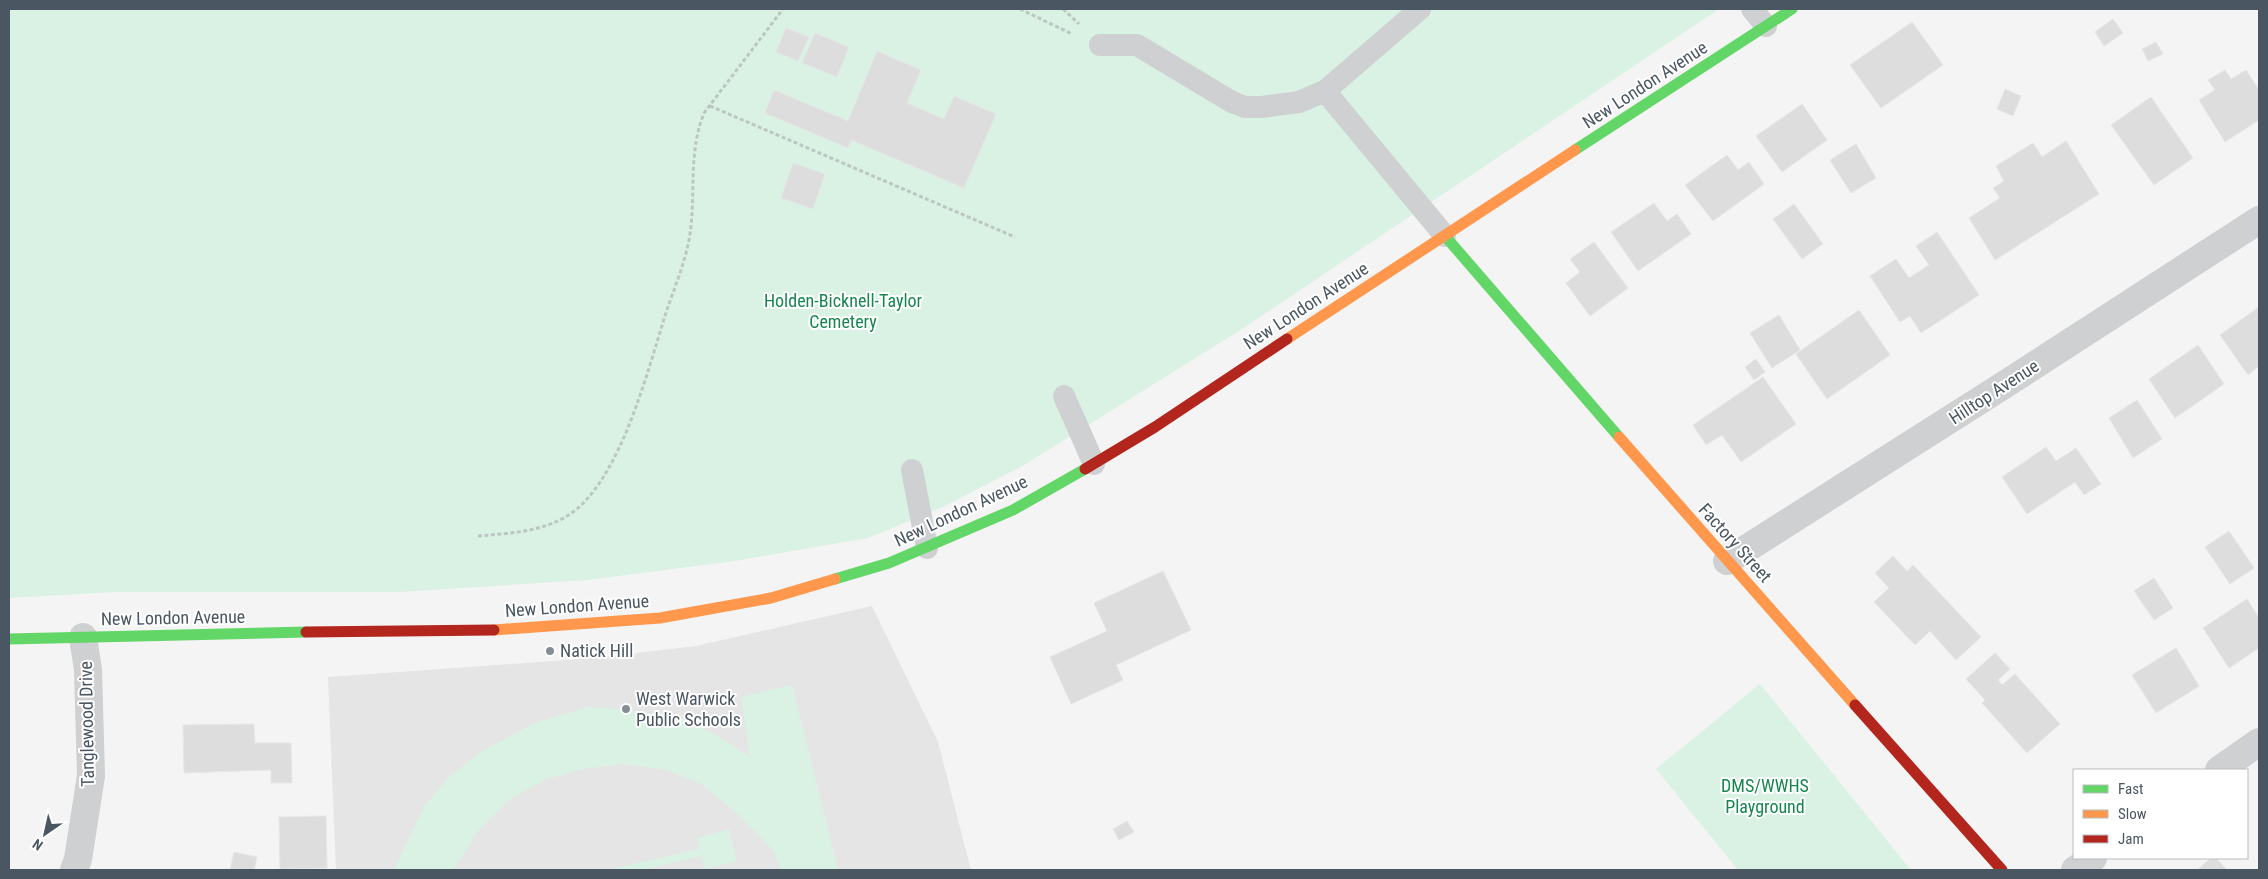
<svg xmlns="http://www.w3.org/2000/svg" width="2268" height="879" viewBox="0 0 2268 879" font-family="'Roboto Condensed',sans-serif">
<rect width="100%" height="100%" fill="#f4f4f4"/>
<path fill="#e6e5e6" d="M872,606l66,136 33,128h-635l-8,-193 266,-19 102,-12z"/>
<g fill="#d9f2e3">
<path d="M9,9h1710l-477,320 -218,136 -79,41 -77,32 -133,23 -148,19 -187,12h-284l-107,6z"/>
<path d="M1760,684l151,186h-173l-82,-101z"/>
<path d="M792,685l46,185h-57l-8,-20 -30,-31 -40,-34 -36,-15 -44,-6 -40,5 -39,11 -35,20 -31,31 -25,39h-59l30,-63 24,-29 34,-27 50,-27 55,-17 43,3 56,10 28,14 36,23 -9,-60z"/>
<path d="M729,829l8,32 -32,8 -4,-13 -59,14h-35l92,-21 -2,-11z"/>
</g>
<g fill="#ddddde" stroke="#e5e6e7">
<path d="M2113,19l10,14 -19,13 -9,-14z"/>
<path d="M1912,22l31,43 -62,43 -31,-43z"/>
<path d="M786,28l23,9 -11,24 -22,-9z"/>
<path d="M815,33l34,14 -12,30 -35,-14z"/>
<path d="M2156,42l7,12 -15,7 -6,-12z"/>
<path d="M877,51l44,19 -14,33 37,16 10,-23 42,18 -32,74 -113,-48 -3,8 -83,-35 9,-23 74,31z"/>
<path d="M2225,70l6,9 15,-9 13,20v30l-34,22 -26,-42 16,-10 -7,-10z"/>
<path d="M2005,89l16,7 -8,20 -16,-7z"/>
<path d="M2151,97l42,61 -39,27 -43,-60z"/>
<path d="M1802,104l25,36 -45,32 -26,-36z"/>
<path d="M2066,141l33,53 -104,66 -26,-42 31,-20 -7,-10 11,-7 -8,-15 37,-23 9,14z"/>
<path d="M1856,144l20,34 -25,15 -21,-33z"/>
<path d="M1727,155l11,15 11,-8 15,22 -51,37 -28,-36z"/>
<path d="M793,163l32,11 -12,35 -32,-11z"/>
<path d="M1654,203l13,18 10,-7 14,20 -53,37 -27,-39z"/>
<path d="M1794,204l29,40 -21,15 -29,-40z"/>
<path d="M1937,232l42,63 -58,38 -11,-17 -10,6 -30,-46 26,-17 13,19 20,-13 -13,-19z"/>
<path d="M1594,242l34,46 -38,28 -24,-33 14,-11 -10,-13z"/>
<path d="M2259,307v59l-11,9 -28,-40z"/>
<path d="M1859,310l31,45 -63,44 -31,-45z"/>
<path d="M1779,315l21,35 -28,18 -22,-35z"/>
<path d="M2198,345l26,39 -49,34 -26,-39z"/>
<path d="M1756,359l9,13 -11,8 -9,-13z"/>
<path d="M1763,377l33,47 -55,38 -19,-27 -16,10 -13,-20z"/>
<path d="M2137,400l25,39 -29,19 -24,-40z"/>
<path d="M2046,447l10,14 20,-13 25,36 -17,11 -9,-13 -48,32 -25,-37z"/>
<path d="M2229,531l25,37 -24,16 -25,-37z"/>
<path d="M1893,556l14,15 6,-6 68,72 -25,23 -26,-29 -15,14 -41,-43 15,-14 -14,-15z"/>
<path d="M1163,571l28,59 -75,35 7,15 -52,24 -21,-47 57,-26 -13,-28z"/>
<path d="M2154,578l19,30 -19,12 -20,-29z"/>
<path d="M2247,599l12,19v30l-30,20 -26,-40z"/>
<path d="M2176,648l23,38 -43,27 -24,-38z"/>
<path d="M1995,653l15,16 -12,11 4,5 13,-11 45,50 -33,29 -45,-50 3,-3 -19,-21z"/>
<path d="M254,724l1,19h36l1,40h-21v-13l-87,3 -1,-48z"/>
<path d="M326,816l1,52 -47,1 -1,-52z"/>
<path d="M1127,821l7,11 -15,8 -6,-11z"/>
<path d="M234,852l23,5 -3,13h-24z"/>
<path d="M2211,858h5l11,12h-30z"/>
</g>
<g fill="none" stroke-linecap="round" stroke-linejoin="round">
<g stroke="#bcc7c4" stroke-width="3" stroke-dasharray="4 2.5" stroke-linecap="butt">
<path d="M1020,9l52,25"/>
<path d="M1063,9l16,15"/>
<path d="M710,106l305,131"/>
<path d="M478,536c34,-3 72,-4 100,-28 45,-40 69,-135 87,-192 8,-25 19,-50 24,-76 8,-44 -2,-84 15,-127l79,-104"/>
</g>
<g stroke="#ced0d2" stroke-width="22">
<path d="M1752,9l14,17"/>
<path d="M1100,45h37l95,57 13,5h17l37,-5 26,-11 95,-82"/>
<path d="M1325,91l120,145"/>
<path d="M1064,396l30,68"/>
<path d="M912,470l15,78"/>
</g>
<g stroke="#ced0d2" stroke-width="28">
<path d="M1727,561l277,-176 255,-165"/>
<path d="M2219,770l40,-28"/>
<path d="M74,870l4,-11 13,-83 -3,-106 -5,-33"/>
<path d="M2075,870l18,-12"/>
</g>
<g stroke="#63d668" stroke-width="11">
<path d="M1575,150l217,-141"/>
<path d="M1445,236l174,201"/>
<path d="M835,579l54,-16 124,-53 72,-41"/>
<path d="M9,639l297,-7"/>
</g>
<g stroke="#ff974d" stroke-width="11">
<path d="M1287,339l288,-189"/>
<path d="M1619,437l236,268"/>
<path d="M494,630l166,-12 111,-20 64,-19"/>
</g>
<g stroke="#b3261e" stroke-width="11">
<path d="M1085,469l70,-42 132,-88"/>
<path d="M306,632l188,-2"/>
<path d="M1855,705l147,165"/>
</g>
</g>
<g fill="#868d94" stroke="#fff" stroke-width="2">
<circle cx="550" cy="651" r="5"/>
<circle cx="626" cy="709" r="5"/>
</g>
<g text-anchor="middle" stroke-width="4" stroke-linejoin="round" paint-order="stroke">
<g font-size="18" fill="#4a5661" stroke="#fff">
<text transform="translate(1645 85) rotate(-33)" y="6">New London Avenue</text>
<text transform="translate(1306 306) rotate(-33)" y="6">New London Avenue</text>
<text transform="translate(1994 392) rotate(-33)" y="6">Hilltop Avenue</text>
<text transform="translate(961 511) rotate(-25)" y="6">New London Avenue</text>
<text transform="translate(1735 543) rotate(48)" y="6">Factory Street</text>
<text transform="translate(577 606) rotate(-4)" y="6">New London Avenue</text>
<text transform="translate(173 618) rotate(-1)" y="6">New London Avenue</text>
<text transform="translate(87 724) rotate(-91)" y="6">Tanglewood Drive</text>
</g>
<g font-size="18" fill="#17864f" stroke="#fff">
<text x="843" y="307">Holden-Bicknell-Taylor<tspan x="843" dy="21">Cemetery</tspan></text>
<text x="1765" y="792">DMS/WWHS<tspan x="1765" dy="21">Playground</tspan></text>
</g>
<g font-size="18" fill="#4a5661" stroke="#fff" text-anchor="start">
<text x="560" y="657">Natick Hill</text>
<text x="636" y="705">West Warwick<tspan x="636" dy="21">Public Schools</tspan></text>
</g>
</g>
<rect width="2268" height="879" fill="none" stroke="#4a5661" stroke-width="20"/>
<rect x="2073" y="769" width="175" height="90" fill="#ffffff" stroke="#b7bbc0"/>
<rect x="2083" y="785" width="25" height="8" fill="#63d668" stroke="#b7bbc0"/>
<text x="2118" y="794" font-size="15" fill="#4a5661">Fast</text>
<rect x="2083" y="810" width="25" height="8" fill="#ff974d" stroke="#b7bbc0"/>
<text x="2118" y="819" font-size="15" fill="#4a5661">Slow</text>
<rect x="2083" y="835" width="25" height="8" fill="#b3261e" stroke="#b7bbc0"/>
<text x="2118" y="844" font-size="15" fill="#4a5661">Jam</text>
<g transform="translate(45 834) rotate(214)" stroke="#ffffff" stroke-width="4" paint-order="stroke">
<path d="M0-4L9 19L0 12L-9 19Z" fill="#4a5661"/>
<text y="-8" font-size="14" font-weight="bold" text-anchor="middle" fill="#4a5661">N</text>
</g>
</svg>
